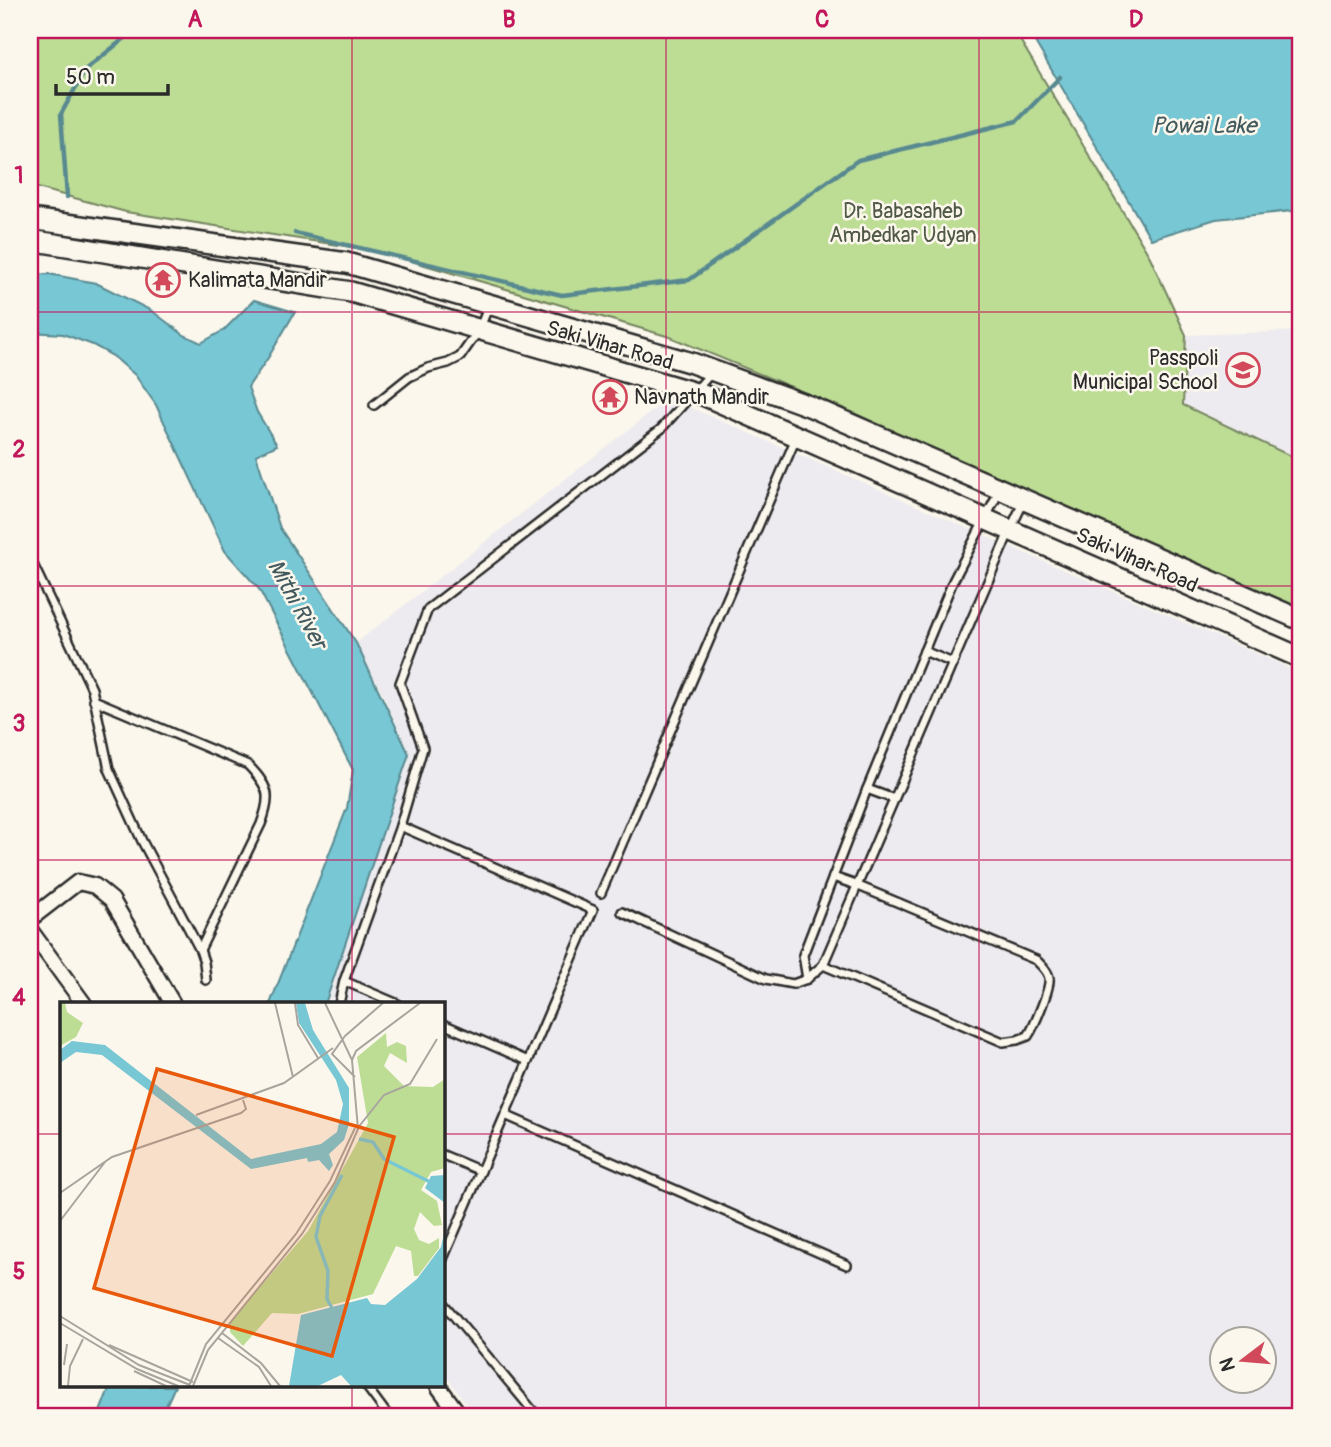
<svg xmlns="http://www.w3.org/2000/svg" width="1331" height="1447" viewBox="0 0 1331 1447" font-family="Pangolin,sans-serif">
<rect width="100%" height="100%" fill="#fbf7ec"/>
<filter id="ink" filterUnits="userSpaceOnUse"><feTurbulence type="fractalNoise" baseFrequency=".0143" numOctaves="2"/><feDisplacementMap in="SourceGraphic" scale="14" xChannelSelector="R" yChannelSelector="G"/><feConvolveMatrix kernelMatrix="1 2 1 2 8 2 1 2 1" color-interpolation-filters="sRGB"/></filter>
<g filter="url(#ink)">
<g fill="#edebef" fill-rule="evenodd">
<path d="M1301,331v130l-118,-56 3,-70z"/>
<path d="M669,398l632,275v744h-825l-33,-45v-368h-118l84,-250 -24,-55 -29,-56zM1222,1338h42v42h-42z"/>
</g>
<path fill="#bddd95" stroke="#748460" stroke-width="2" d="M30,30h984l136,227 36,78 -3,70 118,56v166l-48,-18 -401,-197 -182,-75 -293,-86 -251,-39 -96,-26z"/>
<g fill="#78c7d4" stroke="#598990" stroke-width="2">
<path d="M1028,30h273v180l-85,9 -65,20z"/>
<path d="M49,274l47,9 56,28 32,24 17,8 23,-13 30,-30 41,12 -27,46 -20,29 9,25 20,33 -21,10 24,73 76,115 53,111 -84,250h-55l77,-196 6,-38 -94,-181 -34,-38 -69,-146 -21,-30 -22,-19 -20,-11 -30,-11 -33,-2v-57z"/>
<path d="M110,1386h65l-14,31h-63z"/>
</g>
<g fill="none" stroke-linecap="round" stroke-linejoin="round">
<g stroke="#598990" stroke-width="4.5">
<path d="M67,197l-6,-83 25,-45 49,-39"/>
<path d="M295,233l267,62 127,-15 169,-120 159,-39 43,-44"/>
</g>
<g stroke="#2b2b2b" stroke-width="12">
<g id="lane">
<path d="M374,405l35,-28 19,-9 20,-5 12,-6 19,-27 10,-25"/>
<path d="M1000,490l-47,91 -86,208 -64,166 4,24 16,-14 187,-435 14,-29"/>
<path d="M30,558l62,131 17,80 33,72 58,109 4,12 2,18"/>
<path d="M924,651l29,12"/>
<path d="M94,700l154,65c21,22 24,30 13,59l-61,126"/>
<path d="M867,789l27,10"/>
<path d="M400,826l193,84 -150,349"/>
<path d="M601,893l195,-455"/>
<path d="M622,912l144,67 27,5 14,-5"/>
<path d="M823,965l180,77 14,-2 11,-4c6,-9 23,-49 21,-58 -1,-7 -8,-13 -13,-18l-180,-75 -23,-8"/>
<path d="M344,981l54,23"/>
<path d="M339,1004l5,-23 56,-155 23,-78 -23,-65 28,-74 233,-180 52,-58"/>
<path d="M443,1024l85,37"/>
<path d="M505,1115l342,150"/>
<path d="M443,1155l38,16"/>
<path d="M443,1303l95,114"/>
<path d="M366,1386l23,31"/>
</g>
</g>
<g stroke="#2b2b2b" stroke-width="19">
<g id="street">
<path d="M34,916l44,-34 17,4 17,14 61,104"/>
<path d="M30,930l54,74"/>
<path d="M438,1386l23,31"/>
</g>
</g>
<g stroke="#2b2b2b" stroke-width="24">
<g id="secondary">
<path d="M30,219l317,44 345,100 117,43 492,214"/>
<path d="M30,240l321,52 352,103 598,263"/>
</g>
</g>
<use href="#lane" stroke="#fbf7ec" stroke-width="7"/>
<use href="#street" stroke="#fbf7ec" stroke-width="14"/>
<use href="#secondary" stroke="#fbf7ec" stroke-width="19"/>
</g>
</g>
<path fill="none" stroke="#c2185b" stroke-width="2" stroke-opacity="0.55" d="M352,30v974M666,30v1387M979,30v1387M30,312h1271M30,586h1271M30,860h1271M30,1134h31M443,1134h858M352,1386v31"/>
<defs>
<g id="temple-ring" transform="scale(1.75)"><circle r="9.5" fill="#fbf7ec" stroke="#d1495b" stroke-width="1.5"/><path d="M0-6L5-2H3V0L6.5 2.5H4V6H1.5V3h-3V6H-4V2.5H-6.5L-3 0V-2H-5Z" fill="#d1495b"/></g>
<g id="school-ring" transform="scale(1.75)"><circle r="9.5" fill="#fbf7ec" stroke="#d1495b" stroke-width="1.5"/><path d="M0-5L7-2L0 1L-7-2ZM-4 1L0 2.5L4 1V4Q0 6-4 4Z" fill="#d1495b"/></g>
</defs>
<g fill-rule="evenodd">
<use href="#temple-ring" x="163" y="280"/>
<use href="#school-ring" x="1243" y="370"/>
<use href="#temple-ring" x="610" y="397"/>
</g>
<g text-anchor="middle" stroke-width="5" stroke-linejoin="round" paint-order="stroke">
<g font-size="21" fill="#505846" stroke="#fbf7ec">
<text x="903" y="218">Dr. Babasaheb<tspan x="903" dy="24">Ambedkar Udyan</tspan></text>
</g>
<g font-size="21" fill="#2b2b2b" stroke="#fbf7ec" text-anchor="start">
<text x="188" y="287">Kalimata Mandir</text>
<text x="1218" y="365" text-anchor="end">Passpoli<tspan x="1218" dy="24">Municipal School</tspan></text>
<text x="634" y="404">Navnath Mandir</text>
</g>
<g font-size="21" fill="#2b2b2b" stroke="#fbf7ec">
<text transform="translate(610 345) rotate(16)" y="7">Saki Vihar Road</text>
<text transform="translate(1137 560) rotate(24)" y="7">Saki Vihar Road</text>
</g>
<g font-size="23" font-style="italic" fill="#425a5e" stroke="#fbf7ec">
<text x="1204" y="133">Powai Lake</text>
<text transform="translate(298 604) rotate(61)" y="8">Mithi River</text>
</g>
</g>
<g transform="translate(60 1002)">
<rect width="385" height="385" fill="#fbf7ec"/>
<path d="M0,1h5l2,9 16,11 -7,14 -16,9zM326,31l1,14 10,-5 9,4 1,17 -17,-10 -6,13 20,20 29,1 12,-8v89l-14,4 -10,18 16,11 5,24 -8,1 -14,-14 -6,17 5,11 10,4 10,-6v10l-21,28h-4l-3,-25 -15,-5 -23,48 -75,20 -26,-1 -29,33 -13,-14v-10l78,-91 60,-108 -11,-66z" fill="#bddd95"/>
<path d="M236,1h9l8,27 36,58v36l-5,16 -15,14 4,11 -4,6 -10,-11 -11,2 -1,-4 -56,11 -149,-114 -26,-3 -16,11v-13l12,-9 33,4 146,114 70,-15 16,-12 6,-28 -7,-24 -37,-57zM385,173v28l-20,-15 6,-12zM385,227v157h-94l-10,-11 -23,11h-29l12,-71 66,-17 4,6 14,1 32,-26 24,-32z" fill="#78c7d4"/>
<path fill="none" stroke="#78c7d4" stroke-width="3.5" d="M299,137l14,3 11,17 46,23M272,306l-5,-9 1,-28 -12,-34 4,-21 22,-41"/>
<path fill="none" stroke="#a8a59f" stroke-width="2" d="M215,1l18,74M235,1l3,22 20,33M285,34l38,-33M285,34l-13,18 23,23M292,58l4,-9 64,-48M136,113l88,-32 49,-35M297,127l27,-34 26,-11 27,-45M0,191l52,-36 129,-44 5,-4 -3,-9M0,219l45,-59M0,314l79,49 51,20M0,321l77,46 41,17M162,331l39,30 19,23M158,336l41,29 12,19M49,343l84,37M4,363l3,-21M74,369l32,15M8,384l2,-20 13,-27M129,384l17,-42 90,-110 34,-53 25,-53M133,384l15,-36 94,-116 33,-52 23,-53 -6,-69 -27,-57"/>
<path fill="#e8590c" fill-opacity="0.15" stroke="#e8590c" stroke-width="3.5" d="M97,67l237,68 -62,219 -238,-68z"/>
<rect width="385" height="385" fill="none" stroke="#2b2b2b" stroke-width="3.5"/>
</g>
<rect width="1331" height="1447" fill="none" stroke="#fbf7ec" stroke-width="77"/>
<g transform="translate(1243 1360) rotate(254)"><circle r="33" fill="#fbf7ec" stroke="#a8a59f" stroke-width="2"/>
<path d="M0-5L12 26L0 18L-12 26Z" fill="#d1495b"/>
<text y="-10" font-size="19" font-weight="bold" text-anchor="middle" fill="#2b2b2b">N</text>
</g>
<path d="M56 84v10h112v-10" fill="none" stroke="#2b2b2b" stroke-width="3.5"/>
<text x="66" y="84" font-size="21" fill="#2b2b2b" stroke="#fbf7ec" stroke-width="5" paint-order="stroke">50 m</text>
<rect x="38" y="38" width="1254" height="1370" fill="none" stroke="#c2185b" stroke-width="2.5"/>
<g font-size="23" text-anchor="middle" font-weight="bold" fill="#c2185b">
<text x="195" y="27">A</text>
<text x="509" y="27">B</text>
<text x="822" y="27">C</text>
<text x="1136" y="27">D</text>
<text x="19" y="183">1</text>
<text x="19" y="457">2</text>
<text x="19" y="731">3</text>
<text x="19" y="1005">4</text>
<text x="19" y="1279">5</text>
</g>
</svg>
